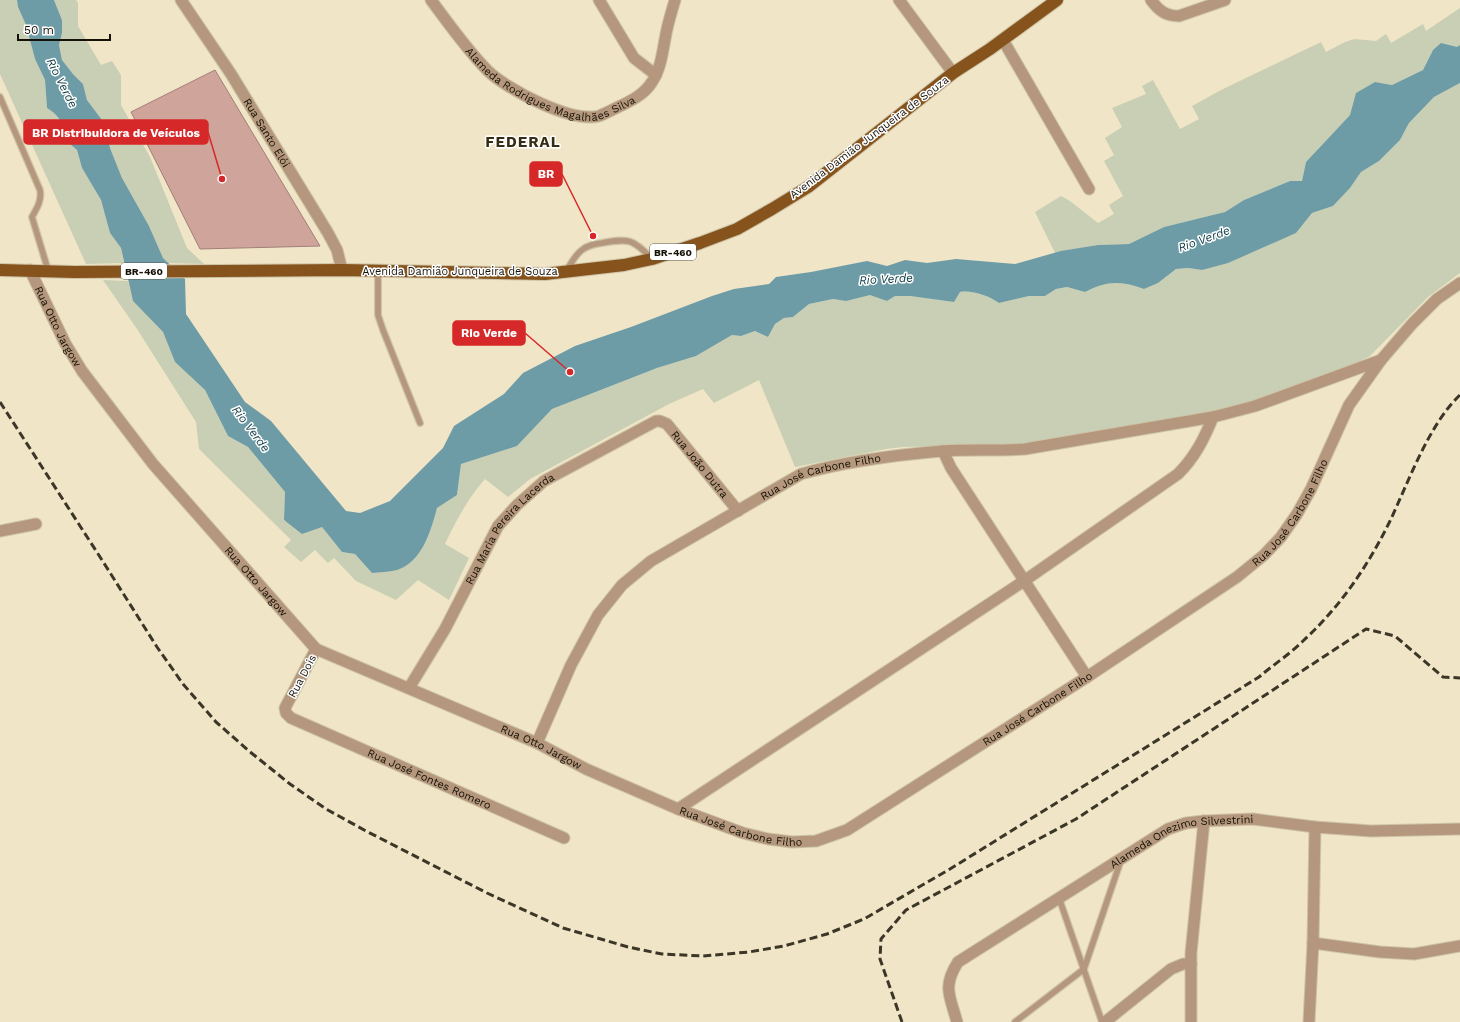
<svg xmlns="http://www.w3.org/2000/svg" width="1460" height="1022" viewBox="0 0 1460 1022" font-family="'Work Sans',sans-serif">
<rect width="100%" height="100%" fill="#f0e5c6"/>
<g fill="#c8cfb4">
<path d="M0,0h17l1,7 8,18 9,34 10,21 2,28c11,7 18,15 15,29l15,13 5,18 19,32 9,33 11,15 3,15 -38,1 -86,-190z"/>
<path d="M54,0h22l2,3v23l23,39 11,-4 9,14v30l29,52 37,91 17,16 -36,-1 -5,-5 -14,-32 -27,-48 -12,-30 -5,-24 -18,-24 -4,-16 -10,-10 -11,-14 -3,-15 3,-12v-13z"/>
<path d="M1460,8v37l-3,2 -24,3 -10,20 -31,15 -17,-3 -18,11 -7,22 -44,47 -4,19h-12l-46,19 -19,12 -61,15 -35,17 -31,1 -43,8 -20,-41 26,-16 9,5 28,22 16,-9 -5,-9 14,-9 -19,-35 10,-6 -9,-17 17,-11 -10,-19 34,-14 -4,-8 11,-6 27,49 19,-10 -7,-13 29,-16 100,-48 5,10 19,-10 9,-3 22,2 10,-7 5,9 32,-19 3,7z"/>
<path d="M1460,83v190l-32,24 -58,59 -19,10 -99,37 -27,6 -197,35 -125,3 -17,2 -91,18 -36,-87 -45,23 -11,-14 -34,15 -139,75 -22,18 -23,-18c-17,19 -29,42 -40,65l24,14 -20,42 -31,-20 -22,20 -40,-19 -22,-23 -6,5 -13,-13 -14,12 -17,-15 7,-7 -92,-91 -3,-27 -59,-93 -34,-49 25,1 5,20 30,31 12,30 30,28 23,46 20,11 37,45 -1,29 38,6 20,25 13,2 17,19c8,-1 17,-1 24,-3 26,-8 35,-39 41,-62l20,-13 4,-31 56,-18 35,-37 105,-41 39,-12 36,-21 9,1 14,-5 13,6 7,-13 9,-6 9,-1 16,-13 24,-5 13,2 24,-7 17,7 8,-5h15l44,6 6,-10c12,-2 29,4 39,11l30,-7h16l11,-7 11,-2 18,5c21,-11 36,-12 59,-3l14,-6 18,-14 12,-1 14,2 94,-37 16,-20 21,-7 17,-18 11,-16 18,-11 21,-21 9,-17 25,-26z"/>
</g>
<path fill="#6d9ca7" d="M17,0h37l8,20v13l-3,12 3,15 11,14 10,10 4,16 18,24 5,24 12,30 27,48 14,32 22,21 1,35 59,88 26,19 75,90 14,2 30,-12 53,-53 11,-22 50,-32 19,-21 52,-27 56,-19 81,-31 22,-7 35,-5 7,-7 35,-5 56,-11 20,5 18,-6 22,3 29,-4 59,5 46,-13 37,-6 31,-1 35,-17 61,-15 19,-12 46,-19h12l4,-19 44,-47 6,-22 19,-11 17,3 31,-15 10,-20 8,-7 16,4 3,-2v38l-26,14 -25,26 -9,17 -21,21 -18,11 -11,16 -17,18 -21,7 -16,20 -68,30 -26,7 -14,-2 -12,1 -18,14 -14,6c-23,-9 -38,-8 -59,3l-18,-5 -11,2 -11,7h-16l-30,7c-10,-7 -27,-13 -39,-11l-6,10 -44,-6h-15l-8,5 -17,-6 -24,6 -13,-2 -24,5 -16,13 -9,1 -9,6 -7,13 -13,-6 -14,5 -9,-1 -36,21 -39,12 -105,41 -35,37 -56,18 -4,31 -20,13c-6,23 -15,54 -40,62 -8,2 -17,2 -25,3l-17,-19 -13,-2 -20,-25 -20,7 -18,-14 1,-28 -37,-45 -20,-11 -23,-46 -30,-28 -12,-30 -30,-31 -12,-53 -11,-15 -9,-33 -19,-32 -5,-18 -15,-13c3,-14 -4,-22 -15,-29l-2,-28 -10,-21 -9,-34 -8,-18z"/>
<path fill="#cfa59b" stroke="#a07f78" d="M215,70l105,176 -120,3 -69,-137z"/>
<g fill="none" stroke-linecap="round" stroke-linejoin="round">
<g stroke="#cdc3a7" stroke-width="8">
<g id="service">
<path d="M0,97l40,93c2,10 -3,18 -8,27l16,53"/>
<path d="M567,270c4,-7 9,-16 15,-20 6,-5 13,-6 20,-7 27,-5 31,-4 50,16"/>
<path d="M378,271v44l5,15 37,93"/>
<path d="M1059,898l43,124"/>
<path d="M1015,1022l69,-53 37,-109"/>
</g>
</g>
<g stroke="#cdc3a7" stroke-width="13">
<g id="minor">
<path id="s1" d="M181,0l50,74 97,159 9,17 5,20"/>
<path id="s2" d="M431,0c18,24 36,50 57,71 20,19 83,52 111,45 5,-2 11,-5 17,-8 13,-6 28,-13 36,-26 10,-15 11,-35 15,-53 2,-9 5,-19 8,-29"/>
<path d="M599,0l35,58 22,17"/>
<path d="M899,0l54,73"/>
<path d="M1151,0c8,11 15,16 28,16l46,-16"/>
<path d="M1003,40l86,149"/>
<path id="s3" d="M30,270l35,73 17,28 71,93 163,185 221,94 49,26 92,40 65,24 25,6 24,3 24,-1 31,-11 240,-153 150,-100 27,-22 17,-18 16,-23 14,-25 38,-84 32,-45 31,-36 25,-25 23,-16"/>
<path d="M943,451l8,17 136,209"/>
<path d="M0,531l36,-7"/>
<path id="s4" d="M316,649l-31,59 1,5 5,5 273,120"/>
<path id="s5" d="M409,688l36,-59 53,-103 19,-21 27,-24 112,-60h4l7,3 71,87"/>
<path id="s6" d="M537,743l34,-78 27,-50 24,-30 29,-24 150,-87c46,-13 94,-19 141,-23 28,-2 55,0 83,-2l188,-32 42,-11 126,-46"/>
<path d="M678,809l346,-228 154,-107c17,-17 26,-35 35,-57"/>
<path d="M1313,943l67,9 34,2 46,-8"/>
<path id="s7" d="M957,1022c-7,-26 -15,-35 1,-60l210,-133 18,-6 18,-2 49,-2 62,8 56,4 89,-2"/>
<path d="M1105,1022l66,-53 12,-5h8"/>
<path d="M1191,1022v-69l13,-132"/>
<path d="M1309,1022l4,-79 2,-116"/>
</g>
</g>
<g stroke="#cdc3a7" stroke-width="14">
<path id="primary" d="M0,270l74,2 268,-2 203,4 79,-9 28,-6 48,-16 37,-14 35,-20 36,-22 145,-114 37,-24 67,-49"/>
</g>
<use href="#service" stroke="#b4977c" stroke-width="5.5"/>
<use href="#minor" stroke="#b4977c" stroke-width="11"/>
<use href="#primary" stroke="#86531c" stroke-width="12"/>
<g stroke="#3b3627" stroke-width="3" stroke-dasharray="8 4" stroke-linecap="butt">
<path d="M0,402l102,158 55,87 26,37 33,38 33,29 41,33 36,25 40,22 121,62 76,35 65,19 34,7 41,2 46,-4 35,-6 43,-12 37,-15 86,-50 309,-192c14,-12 31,-23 44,-36 37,-34 65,-75 87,-120 18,-38 39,-97 70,-126"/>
<path d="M902,1022l-22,-63 1,-20 25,-29 170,-91 290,-190 29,7 48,41 17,1"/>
</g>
</g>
<g text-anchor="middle" stroke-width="3" stroke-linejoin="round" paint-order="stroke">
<g fill="#fff" stroke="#5b5851" stroke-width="1">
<rect x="650" y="244" width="46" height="16" rx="3"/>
<rect x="121" y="263" width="46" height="16" rx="3"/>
</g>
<g font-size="10" font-weight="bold" fill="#151106">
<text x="673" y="256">BR-460</text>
<text x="144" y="275">BR-460</text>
</g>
<g font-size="11" fill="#151106" stroke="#fff">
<text dy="4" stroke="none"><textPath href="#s2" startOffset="157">Alameda Rodrigues Magalhães Silva</textPath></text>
<text dy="4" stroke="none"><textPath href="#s1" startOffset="158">Rua Santo Elói</textPath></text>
<text transform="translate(869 137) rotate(-37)" y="4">Avenida Damião Junqueira de Souza</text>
<text x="460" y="275">Avenida Damião Junqueira de Souza</text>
<text dy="4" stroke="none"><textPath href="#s3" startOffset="63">Rua Otto Jargow</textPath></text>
<text dy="4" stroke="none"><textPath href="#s5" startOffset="440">Rua João Dutra</textPath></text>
<text dy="4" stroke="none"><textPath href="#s6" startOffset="409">Rua José Carbone Filho</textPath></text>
<text dy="4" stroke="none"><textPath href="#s3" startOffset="1599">Rua José Carbone Filho</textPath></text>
<text dy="4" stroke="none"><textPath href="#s5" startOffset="190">Rua Maria Pereira Lacerda</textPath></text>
<text dy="4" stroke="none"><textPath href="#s3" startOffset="387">Rua Otto Jargow</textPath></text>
<text transform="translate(302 676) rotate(-62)" y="4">Rua Dois</text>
<text dy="4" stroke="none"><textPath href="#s3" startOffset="1275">Rua José Carbone Filho</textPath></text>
<text dy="4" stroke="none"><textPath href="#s3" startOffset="723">Rua Otto Jargow</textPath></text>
<text dy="4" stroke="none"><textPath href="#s4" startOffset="230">Rua José Fontes Romero</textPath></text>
<text dy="4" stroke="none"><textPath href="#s3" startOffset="939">Rua José Carbone Filho</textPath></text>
<text dy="4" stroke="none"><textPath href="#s7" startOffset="321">Alameda Onezimo Silvestrini</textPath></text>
</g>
<g font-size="12" font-style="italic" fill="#0e3b44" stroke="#fff">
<text transform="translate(62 83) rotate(63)" y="4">Rio Verde</text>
<text transform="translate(1204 239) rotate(-20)" y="4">Rio Verde</text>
<text transform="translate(886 279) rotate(-3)" y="4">Rio Verde</text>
<text transform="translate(251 429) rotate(53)" y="4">Rio Verde</text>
</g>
<g font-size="15" font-weight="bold" letter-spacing="1" fill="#362e14" stroke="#fff">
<text x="523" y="147">FEDERAL</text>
</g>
</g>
<path fill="none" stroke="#d62828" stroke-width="1.5" d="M222 179L208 132M593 236L562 174M570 372L525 333"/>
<g fill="#d62828" stroke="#fff" stroke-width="1.5">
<circle cx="222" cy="179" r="4"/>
<circle cx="593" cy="236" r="4"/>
<circle cx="570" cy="372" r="4"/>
</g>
<g fill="#d62828" stroke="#d62828" stroke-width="1.5">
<rect x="24" y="120" width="184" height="24" rx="4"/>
<rect x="530" y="162" width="32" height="24" rx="4"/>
<rect x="453" y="321" width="72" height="24" rx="4"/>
</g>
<g font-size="12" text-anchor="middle" font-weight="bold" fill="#fff">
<text x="116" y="137">BR Distribuidora de Veículos</text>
<text x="546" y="178">BR</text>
<text x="489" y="337">Rio Verde</text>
</g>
<path d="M18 34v6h92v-6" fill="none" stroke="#151106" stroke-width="2"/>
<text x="24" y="34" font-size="12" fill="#151106" stroke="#ffffff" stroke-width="3" paint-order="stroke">50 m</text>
</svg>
